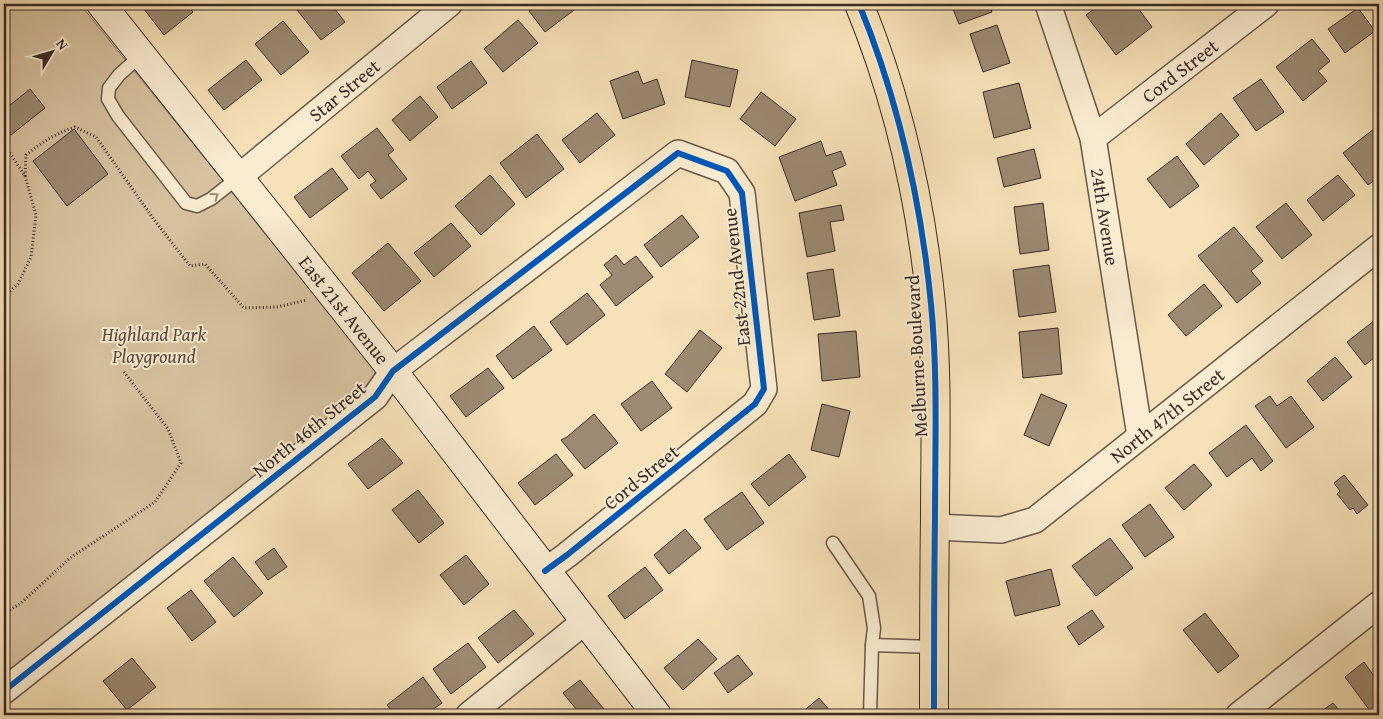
<svg xmlns="http://www.w3.org/2000/svg" width="1383" height="719" viewBox="0 0 1383 719" font-family="'Gentium Book Plus',serif">
<rect width="100%" height="100%" fill="#f7e1b8"/>
<filter id="stains"><feTurbulence type="fractalNoise" baseFrequency=".004" numOctaves="4"/><feColorMatrix values="0 0 0 0 .2 0 0 0 0 .09 0 0 0 0 .02 0 0 0 .5 -.17"/></filter>
<radialGradient id="worn" r=".72"><stop offset=".6" stop-color="#630" stop-opacity="0"/><stop offset="1" stop-color="#630" stop-opacity=".3"/></radialGradient>
<path fill="#d7c29f" stroke="#887662" d="M4,4h76l299,369 -12,16 -363,288z"/>
<g fill="#9c8a72" stroke="#3a2b26">
<path d="M140,4h46l7,8 -29,23z"/>
<path d="M295,4h36l14,18 -24,18 -28,-35z"/>
<path d="M538,4h44l-37,28 -16,-21z"/>
<path d="M951,4h38l3,8 -33,12z"/>
<path d="M1096,4h19l5,6 9,-6h6l17,23 -36,28 -30,-40 12,-9z"/>
<path d="M1162,4h13l-9,6z"/>
<path d="M1358,8l17,23 -30,22 -17,-24z"/>
<path d="M518,20l20,23 -35,29 -19,-23z"/>
<path d="M283,21l26,31 -28,23 -26,-31z"/>
<path d="M997,25l13,38 -27,9 -13,-38z"/>
<path d="M1312,39l18,22 -12,10 9,10 -24,20 -27,-34z"/>
<path d="M246,60l16,20 -38,30 -16,-20z"/>
<path d="M692,60l46,10 -8,37 -45,-10z"/>
<path d="M471,61l16,22 -35,26 -15,-22z"/>
<path d="M638,71l5,13 14,-5 8,25 -42,15 -13,-38z"/>
<path d="M1261,79l23,33 -28,19 -23,-33z"/>
<path d="M1019,83l12,45 -37,10 -11,-46z"/>
<path d="M30,89l15,19 -34,27 -7,-9v-16z"/>
<path d="M761,92l35,27 -21,27 -35,-27z"/>
<path d="M420,96l18,21 -28,24 -18,-21z"/>
<path d="M597,113l18,22 -35,28 -18,-23z"/>
<path d="M1221,113l18,22 -35,30 -18,-21z"/>
<path d="M1379,125v52l-11,8 -25,-32z"/>
<path d="M377,128l17,22 -6,5 19,24 -26,20 -11,-14 6,-4 -8,-10 -9,8 -18,-23z"/>
<path d="M74,129l34,45 -41,32 -34,-45z"/>
<path d="M537,134l27,35 -38,29 -26,-35z"/>
<path d="M821,141l5,15 15,-5 5,14 -14,6 5,14 -42,16 -16,-44z"/>
<path d="M1034,149l7,29 -37,9 -7,-29z"/>
<path d="M1177,156l22,30 -29,22 -23,-29z"/>
<path d="M332,168l16,21 -38,29 -16,-21z"/>
<path d="M490,175l25,29 -34,31 -26,-29z"/>
<path d="M1338,175l17,20 -32,26 -16,-21z"/>
<path d="M1043,203l6,47 -29,4 -6,-47z"/>
<path d="M1286,203l26,32 -30,24 -26,-32z"/>
<path d="M841,205l3,15 -14,2 5,29 -28,6 -8,-44z"/>
<path d="M682,215l17,22 -38,30 -17,-22z"/>
<path d="M451,223l20,23 -37,31 -20,-24z"/>
<path d="M1234,227l29,34 -12,10 10,12 -24,20 -39,-47z"/>
<path d="M388,243l33,38 -37,30 -32,-38z"/>
<path d="M616,255l8,10 12,-9 17,21 -37,29 -16,-21 12,-10 -8,-10z"/>
<path d="M1049,265l7,47 -37,5 -6,-47z"/>
<path d="M833,269l7,47 -26,4 -7,-47z"/>
<path d="M1204,284l18,22 -36,30 -18,-21z"/>
<path d="M587,293l18,22 -38,30 -17,-23z"/>
<path d="M1379,317v37l-14,11 -18,-23z"/>
<path d="M534,326l18,24 -39,29 -17,-23z"/>
<path d="M1058,328l4,46 -39,4 -4,-46z"/>
<path d="M700,330l22,18 -35,44 -22,-18z"/>
<path d="M856,331l4,46 -38,4 -4,-47z"/>
<path d="M1335,357l17,20 -29,24 -16,-20z"/>
<path d="M488,368l16,20 -38,29 -16,-21z"/>
<path d="M652,381l20,27 -31,23 -20,-27z"/>
<path d="M1041,394l26,11 -18,41 -25,-11z"/>
<path d="M1270,396l7,10 14,-10 23,31 -28,21 -31,-42z"/>
<path d="M822,404l28,7 -11,46 -28,-7z"/>
<path d="M594,414l24,29 -33,26 -24,-29 6,-3z"/>
<path d="M1246,425l27,36 -12,10 -9,-13 -25,19 -18,-24z"/>
<path d="M382,438l21,25 -35,26 -20,-25z"/>
<path d="M556,454l17,21 -38,30 -17,-22z"/>
<path d="M789,454l17,23 -37,29 -18,-22z"/>
<path d="M1194,464l18,21 -28,25 -19,-22z"/>
<path d="M1344,475l24,30 -11,9 -4,-6 -3,2 -13,-16 3,-3 -6,-8z"/>
<path d="M418,490l26,33 -25,20 -27,-33z"/>
<path d="M742,492l22,31 -37,27 -23,-31z"/>
<path d="M1150,504l24,33 -29,20 -23,-32z"/>
<path d="M685,529l16,19 -32,26 -15,-19z"/>
<path d="M1110,538l23,30 -37,28 -24,-30z"/>
<path d="M274,548l13,19 -19,13 -13,-18z"/>
<path d="M466,555l23,29 -25,21 -24,-30z"/>
<path d="M233,557l30,36 -29,24 -30,-36z"/>
<path d="M645,567l18,23 -38,29 -17,-23z"/>
<path d="M1051,569l9,36 -45,11 -9,-35z"/>
<path d="M191,590l25,32 -24,19 -25,-33z"/>
<path d="M514,610l20,24 -36,29 -20,-25z"/>
<path d="M1092,610l12,17 -25,18 -12,-18z"/>
<path d="M1205,613l34,43 -21,17 -35,-43z"/>
<path d="M698,639l19,20 -34,31 -19,-22z"/>
<path d="M468,643l18,24 -35,27 -18,-25z"/>
<path d="M738,655l15,19 -25,19 -14,-20z"/>
<path d="M132,658l24,29 -29,23 -24,-29z"/>
<path d="M1364,662l15,21v32h-6l-28,-38z"/>
<path d="M423,677l19,26 -17,12h-30l-8,-10z"/>
<path d="M580,680l29,35h-28l-18,-22z"/>
<path d="M819,698l12,14 -3,3h-29z"/>
<path d="M1333,703l10,12h-27z"/>
</g>
<g fill="none" stroke-linecap="round" stroke-linejoin="round">
<g stroke="#69584a" stroke-width="15">
<g id="lane">
<path d="M142,54l-23,21 -10,13 -1,11 10,17 68,87 11,3 14,-7 29,-23"/>
<path d="M833,543l36,53 5,32 -2,17"/>
<path d="M870,715l2,-70 62,2"/>
</g>
</g>
<g stroke="#69584a" stroke-width="28">
<g id="street">
<path id="s1" d="M1048,4l45,134 47,298"/>
<path id="s2" d="M1093,138l173,-134"/>
<path id="s3" d="M240,176l209,-172"/>
<path id="s4" d="M934,527l67,3 34,-10 344,-273"/>
<path d="M4,691l371,-294 18,-26 285,-218 49,18 15,22 22,196 -9,15 -188,151 -22,16"/>
<path d="M469,715l115,-93"/>
<path d="M1239,715l140,-111"/>
</g>
</g>
<g stroke="#3a2b26" stroke-width="30">
<g id="secondary">
<path id="s5" d="M101,4l292,367 264,344"/>
</g>
</g>
<g stroke="#3a2b26" stroke-width="30">
<path id="primary" d="M859,4c39,95 62,198 72,300 7,71 4,143 4,215 -1,65 -1,131 -1,196"/>
</g>
<g stroke="#3a2b26" stroke-width="3" stroke-dasharray="1 2.5" stroke-linecap="butt">
<path d="M4,144l21,32 11,39 -5,42 -13,27 -14,13"/>
<path d="M25,176l1,-21c15,-12 30,-22 49,-28l21,10 59,84 35,45 15,-2 39,44 33,-1 30,-7"/>
<path d="M4,614l17,-11 49,-45 85,-56 26,-39 -13,-34 -44,-57"/>
</g>
<use href="#lane" stroke="#faecd1" stroke-width="12"/>
<use href="#street" stroke="#faecd1" stroke-width="25"/>
<use href="#secondary" stroke="#faecd1" stroke-width="28"/>
<use href="#primary" stroke="#f7e1b8" stroke-width="28"/>
<g stroke="#faecd1" stroke-width="9">
<g id="cycleway">
<path d="M859,4c39,95 62,198 72,300 7,71 4,143 4,215 -1,65 -1,131 -1,196"/>
<path d="M4,691l371,-294 18,-26 285,-218 49,18 15,22 22,196 -9,15 -188,151 -22,16"/>
</g>
</g>
<use href="#cycleway" stroke="#0057b8" stroke-width="6"/>
</g>
<defs><path id="oneway-chevron" d="M-2-3.5L2.5 0L-2 3.5" fill="none" stroke-width="1.6" stroke-linecap="round" stroke-linejoin="round" transform="scale(1.25)"/></defs>
<use stroke="#9a8c7c" href="#oneway-chevron" transform="translate(215 196) rotate(-36)"/>
<g text-anchor="middle" stroke-width="4" stroke-linejoin="round" paint-order="stroke">
<g font-size="19" fill="#3a2b26" stroke="#faecd1">
<text dy="7" stroke="none"><textPath href="#s2" startOffset="110">Cord Street</textPath></text>
<text dy="7" stroke="none"><textPath href="#s3" startOffset="135">Star Street</textPath></text>
<text dy="7" stroke="none"><textPath href="#s1" startOffset="221">24th Avenue</textPath></text>
<text transform="translate(736 277) rotate(-96)" y="7">East 22nd Avenue</text>
<text dy="7" stroke="none"><textPath href="#s5" startOffset="391">East 21st Avenue</textPath></text>
<text transform="translate(916 356) rotate(-93)" y="7">Melburne Boulevard</text>
<text dy="7" stroke="none"><textPath href="#s4" startOffset="271">North 47th Street</textPath></text>
<text transform="translate(309 429) rotate(-39)" y="7">North 46th Street</text>
<text transform="translate(641 477) rotate(-39)" y="7">Cord Street</text>
</g>
<g font-size="19" font-style="italic" fill="#59493e" stroke="#faecd1">
<text x="154" y="341">Highland Park<tspan x="154" dy="22">Playground</tspan></text>
</g>
</g>
<rect width="1383" height="719" fill="none" stroke="#f7e1b8" stroke-width="20"/>
<rect x="5" y="5" width="1373" height="709" fill="none" stroke="#3a2b26" stroke-width="2.5"/>
<rect x="10" y="10" width="1363" height="699" fill="none" stroke="#3a2b26"/>
<g transform="translate(52 52) rotate(52)" stroke="#faecd1" stroke-width="4" paint-order="stroke">
<path d="M0-4L9 19L0 12L-9 19Z" fill="#3a2b26"/>
<text y="-8" font-size="14" font-weight="bold" text-anchor="middle" fill="#3a2b26">N</text>
</g>
<rect width="100%" height="100%" filter="url(#stains)"/>
<rect width="100%" height="100%" fill="url(#worn)"/>
</svg>
